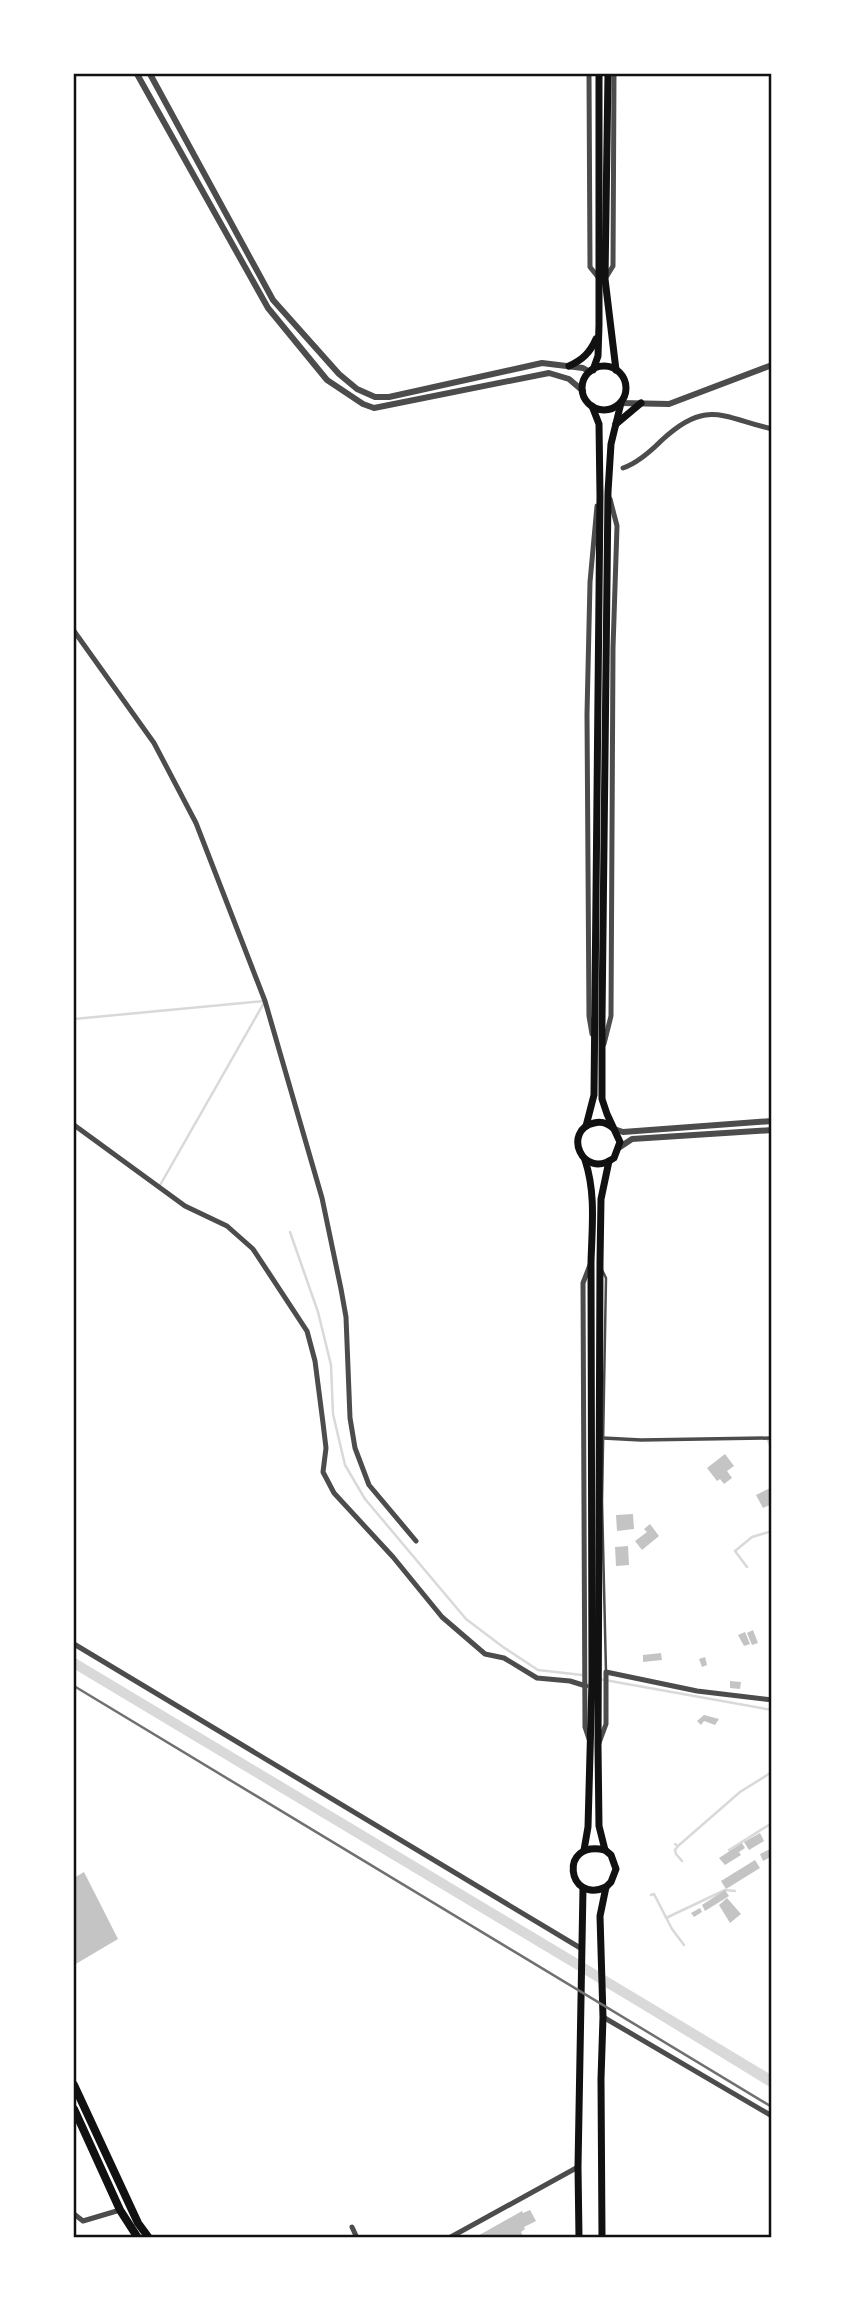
<svg xmlns="http://www.w3.org/2000/svg" width="845" height="2311" viewBox="0 0 845 2311" font-family="Jost,sans-serif">
<rect width="100%" height="100%" fill="#fff"/>
<g fill="none" stroke-linecap="round" stroke-linejoin="round">
<g stroke="#d9d9d9" stroke-width="2.5">
<path d="M74,1019l191,-18"/>
<path d="M159,1187l106,-186"/>
<path d="M290,1232l28,80 13,53 2,49 12,51 20,34 101,120 37,28 35,23 44,5"/>
<path d="M768,1440l4,10"/>
<path d="M747,1567l-12,-16 17,-14 20,-6"/>
<path d="M74,1667l525,314"/>
<path d="M599,1679l173,31"/>
<path d="M675,1844l3,2 -3,4 1,4 6,7"/>
<path d="M678,1846l62,-54 32,-20"/>
<path d="M729,1850l43,-27"/>
<path d="M651,1895l3,-1 18,35 12,16"/>
<path d="M666,1918l59,-28 10,1"/>
<path d="M604,1984l168,103"/>
</g>
<path stroke="#d9d9d9" stroke-width="10" d="M74,1663l698,418"/>
</g>
<g fill="#c4c4c4">
<path d="M725,1454l9,12 -7,5 5,7 -8,6 -4,-5 -3,2 -10,-13z"/>
<path d="M772,1487v17l-9,4 -7,-13z"/>
<path d="M633,1514l1,15 -17,2 -1,-16z"/>
<path d="M650,1524l9,12 -17,14 -7,-9 12,-9 -3,-3z"/>
<path d="M628,1546l1,19 -13,1 -1,-19z"/>
<path d="M753,1630l5,13 -6,2 -5,-12z"/>
<path d="M745,1632l5,12 -6,2 -6,-11z"/>
<path d="M661,1653l1,7 -19,2v-7z"/>
<path d="M705,1657l2,8 -5,2 -3,-8z"/>
<path d="M730,1681l11,1 -1,7 -10,-1z"/>
<path d="M704,1715l15,4 -4,6 -11,-4 -3,4 -4,-4z"/>
<path d="M760,1833l4,8 -15,9 -5,-8z"/>
<path d="M742,1843l3,5 -6,4 2,3 -16,10 -6,-7z"/>
<path d="M770,1849l2,7 -9,5 -3,-7z"/>
<path d="M755,1860l5,8 -34,21 -5,-8z"/>
<path d="M84,1872l34,67 -44,26v-87z"/>
<path d="M725,1890l4,6 -24,15 -3,-6z"/>
<path d="M727,1898l14,16 -11,9 -11,-18z"/>
<path d="M700,1908l2,4 -8,5 -3,-4z"/>
<path d="M530,2210l6,11 -12,6 1,2 -4,3 3,6h-7l-1,-3 -5,3h-37l48,-27 1,2z"/>
</g>
<g fill="none" stroke-linecap="round" stroke-linejoin="round">
<path stroke="#4c4c4c" stroke-width="2.5" d="M602,1270l4,8 -4,223 4,171"/>
<path stroke="#4c4c4c" stroke-width="3.5" d="M603,1438l38,2 131,-2"/>
<g stroke="#4c4c4c" stroke-width="5">
<path d="M589,74l1,193 8,10"/>
<path d="M605,279l8,-13 1,-192"/>
<path d="M623,468c15,-5 28,-17 39,-28 44,-41 60,-23 110,-11"/>
<path d="M74,631l80,112 42,80 69,178 57,197 19,91 5,28 4,101 5,30 14,37 47,56"/>
<path d="M592,1034l-3,-18 -2,-302 3,-132 7,-76"/>
<path d="M604,1044l7,-28 2,-368 4,-122 -7,-27"/>
<path d="M74,1125l111,81 42,20 26,23 54,82 8,30 8,62 3,25 -3,24 11,21 59,64 49,60 43,37 19,4 33,20 33,3 16,5"/>
<path d="M74,1644l508,305"/>
<path d="M589,1739l-4,-12 -2,-444 7,-18"/>
<path d="M599,1743l7,-19v-52l91,19 75,9"/>
<path d="M603,2017l169,99"/>
<path d="M74,2214l9,7 37,-11"/>
<path d="M352,2227l5,11"/>
<path d="M449,2238l129,-71"/>
</g>
<g stroke="#4c4c4c" stroke-width="6">
<path d="M137,74l131,234 59,72 36,24 11,4 175,-35 20,6 14,12"/>
<path d="M150,74l123,226 66,74 18,15 18,8h14l153,-34 41,5 7,4"/>
<path d="M621,403l48,1 103,-39"/>
<path d="M614,1129l9,3 149,-11"/>
<path d="M620,1147l12,-8 140,-9"/>
</g>
<g stroke="#111" stroke-width="7">
<path d="M608,74l-3,205 11,91"/>
<path d="M569,366c13,-6 21,-13 27,-27"/>
<circle cx="604" cy="388" r="22"/>
<path d="M593,370l5,-14 1,-31v-251"/>
<path d="M616,424l25,-21"/>
<path d="M586,1126l8,-31 6,-599 -1,-72 -7,-18"/>
<path d="M614,1129c-6,-6 -12,-8 -20,-6 -32,7 -12,58 20,35l6,-16 -13,-28 -5,-15v-80l6,-527 3,-48 10,-41"/>
<path d="M584,1850l4,-23 4,-147 -1,-418c1,-35 5,-69 -6,-102"/>
<path d="M605,1850c-47,-11 -38,55 1,37"/>
<path d="M579,2238l-1,-71 5,-279"/>
<path d="M602,2238l-1,-159 2,-62 -3,-101 6,-29 5,-5 5,-13 -5,-14 -6,-5 -6,-24 -1,-80 2,-484 1,-63 8,-38"/>
</g>
<g stroke="#111" stroke-width="8">
<path d="M74,2085l64,138 11,15"/>
<path d="M74,2109l46,101 18,28"/>
</g>
<path stroke="#707070" stroke-width="2.5" d="M74,1686l698,421"/>
</g>
<rect width="845" height="2311" fill="none" stroke="#ffffff" stroke-width="150"/>
<rect x="75" y="75" width="695" height="2161" fill="none" stroke="#111" stroke-width="2.5"/>
</svg>
